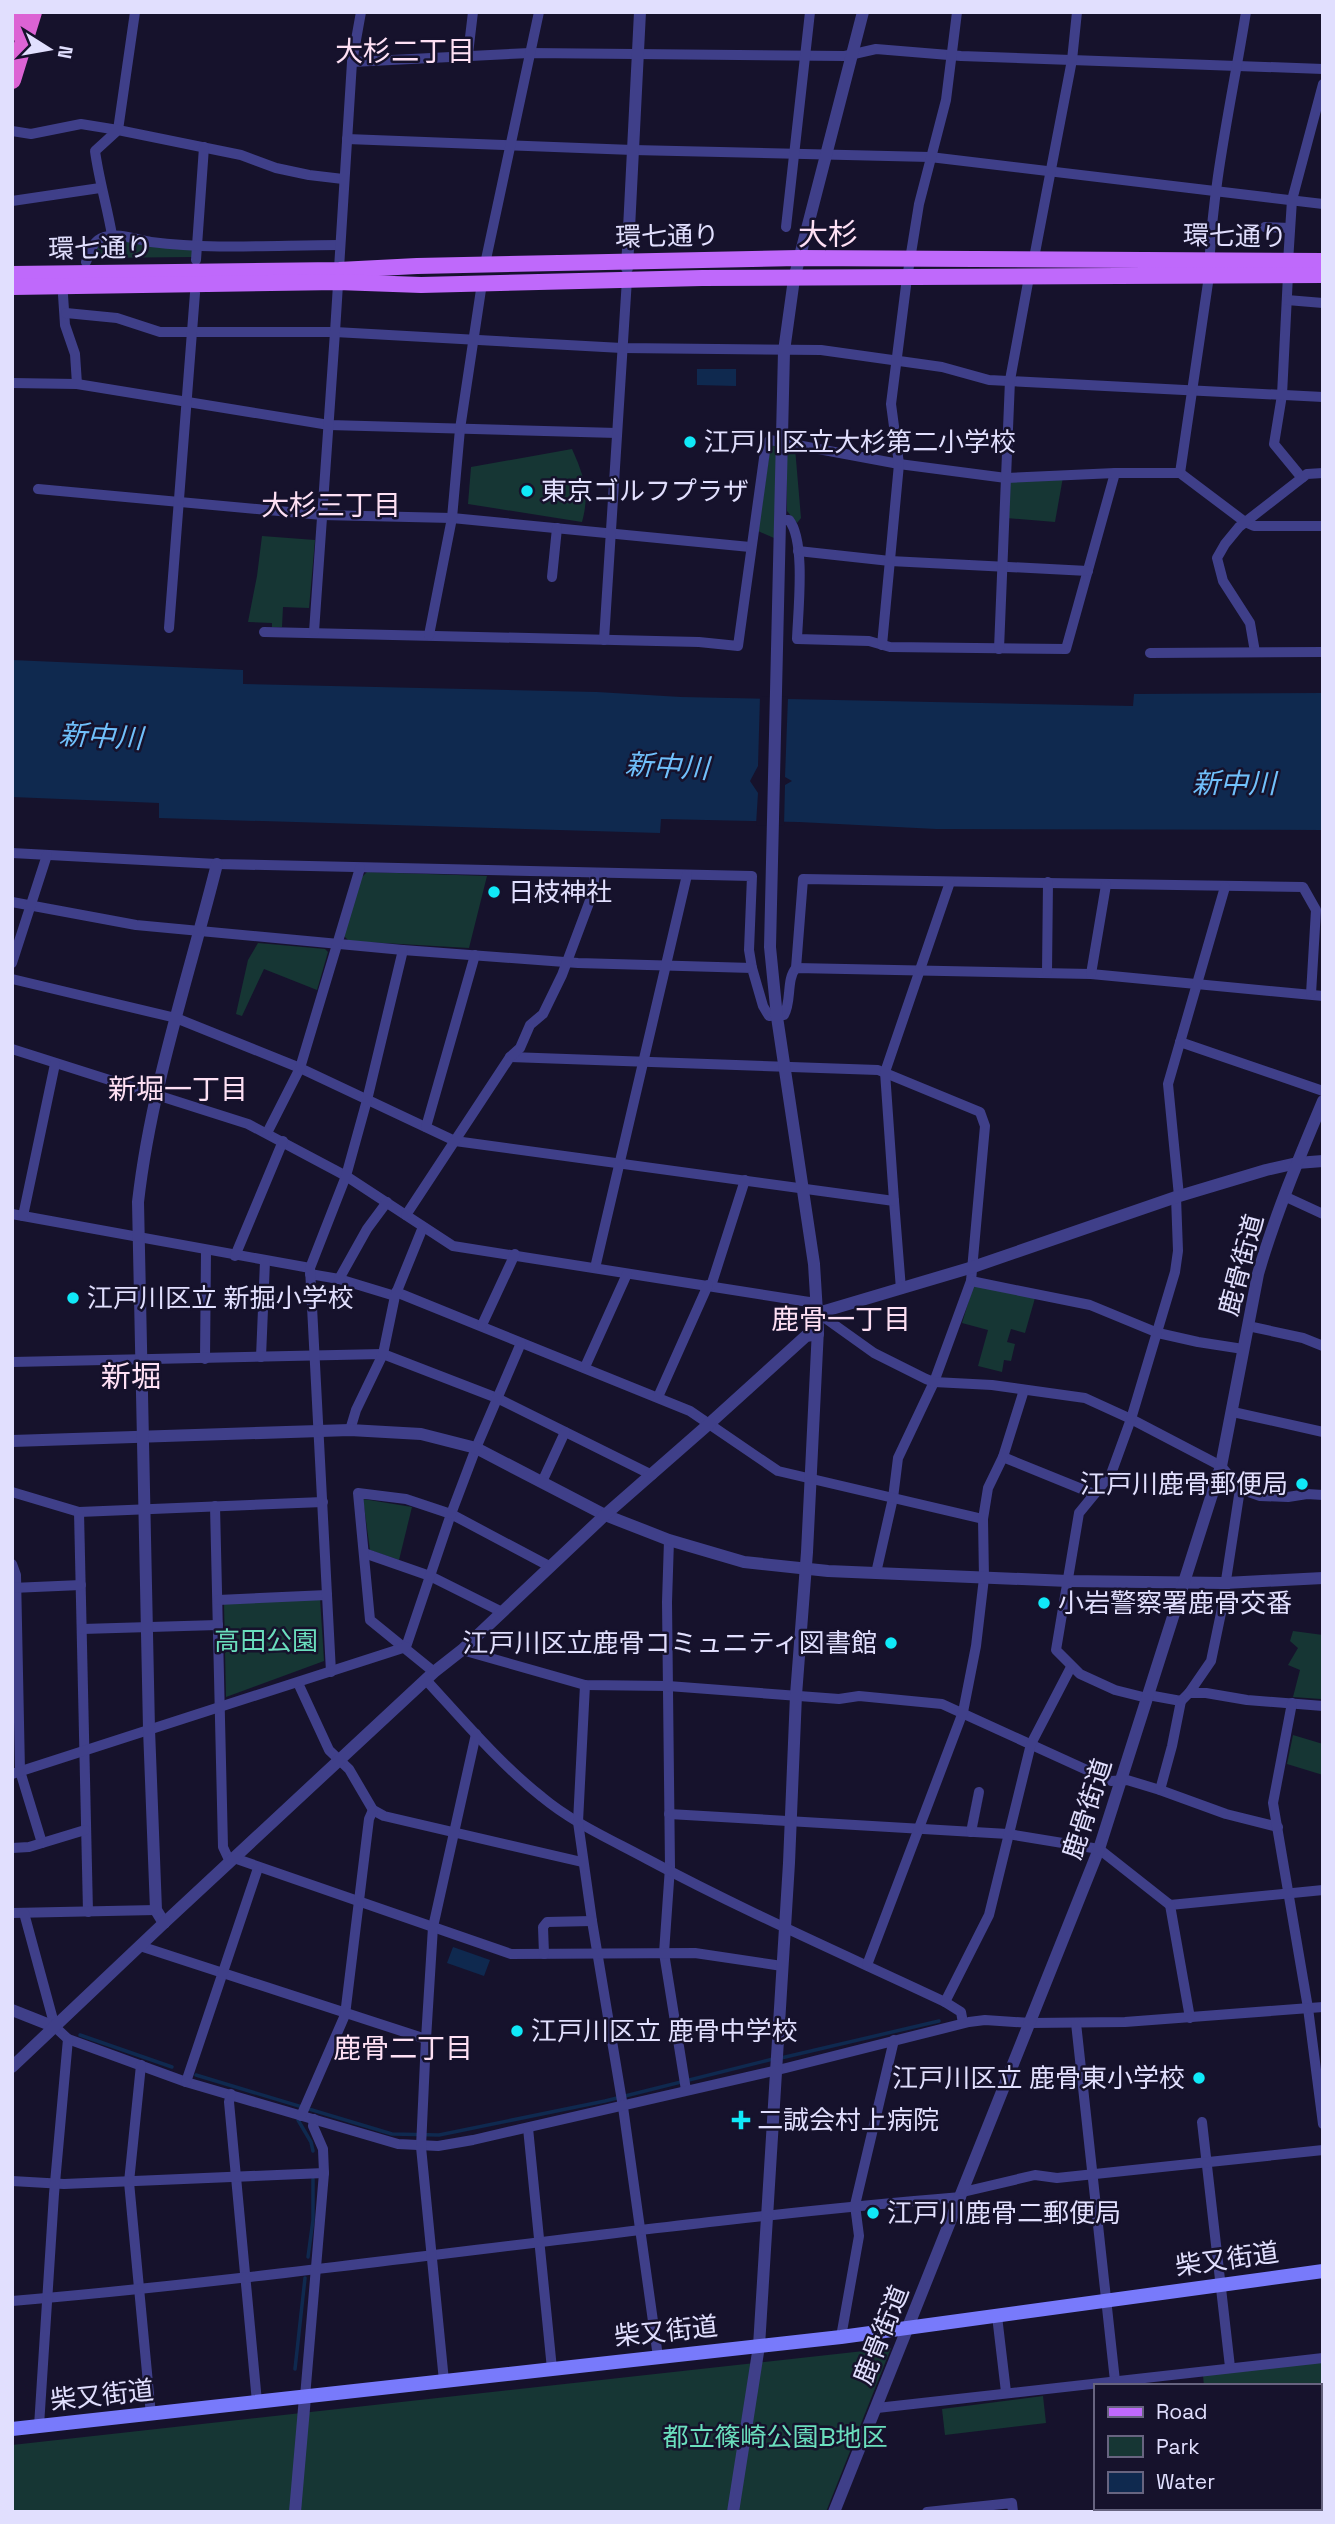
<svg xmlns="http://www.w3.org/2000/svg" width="1335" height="2524" viewBox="0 0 1335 2524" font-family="'Space Grotesk','Noto Sans JP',sans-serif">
<rect width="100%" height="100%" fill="#16122c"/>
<g fill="#163634">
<path d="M112,238l83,10 -1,9 -104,1 5,-11z"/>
<path d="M771,443l6,2 -3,93 -16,-7z"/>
<path d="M795,448l6,70 -4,5 -10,-12v-53l2,-8z"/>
<path d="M572,449c12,27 18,44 10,73l-114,-18 3,-37z"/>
<path d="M1063,477l-8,45 -49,-4 2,-39z"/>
<path d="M262,536l53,4 -6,68 -26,-1 -1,20h-10v-4l-24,-1 9,-46z"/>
<path d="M367,872l120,4 -18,72 -120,-7 -6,-6 18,-57z"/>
<path d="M258,943l67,6 3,3 -11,38 -53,-21 -22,47 -6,-2 12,-54z"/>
<path d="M977,1285l58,13 -10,35 -14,-4 -4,13 8,2 -4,17 -7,-1 -2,12 -24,-6 10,-36 -26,-7 11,-36z"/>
<path d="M363,1499l49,8 -13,53 -29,-10z"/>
<path d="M320,1598l4,63 -98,36 -2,-93z"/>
<path d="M1293,1631l30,4 -2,64 -28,-2 7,-27 -12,-5 10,-17 -8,-7z"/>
<path d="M1293,1735l30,9v31l-36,-11z"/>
<path d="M891,2348l-65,164h-814v-67z"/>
<path d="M1323,2360v54l-4,1v-29h-115l-1,-11z"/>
<path d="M1043,2396l3,27 -101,12 -3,-26z"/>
</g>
<g fill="#0f294f">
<path d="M697,369h39v17l-39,-1z"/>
<path d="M12,660l231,10v14l354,8 84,5 452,9 1,-12 189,-1v137l-387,-1 -137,-7 -138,-3 -1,14 -501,-15v-15l-147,-6z"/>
<path d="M453,1947l37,13 -6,16 -37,-13z"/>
</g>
<path fill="#16122c" d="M760,696l28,1 -3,80 7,4 -7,4 -1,41 -28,-1 2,-32 -8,-12 8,-15z"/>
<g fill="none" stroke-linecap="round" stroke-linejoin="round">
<g stroke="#0f294f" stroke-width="3.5">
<path d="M80,2035l92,32"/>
<path d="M781,2058l158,-37"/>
<path d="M196,2075l196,59 47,1 166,-34 168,-42"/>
<path d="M298,2120l13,22 2,9"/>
<path d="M308,2257l5,-37v-41"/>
<path d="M295,2369l10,-91"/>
</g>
<g stroke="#3f3f89" stroke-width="10">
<path d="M135,12l-17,118 123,25 35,13 33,7 34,4"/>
<path d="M468,54l5,-42"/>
<path d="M352,62l178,-9 315,3 31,-7 85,7 362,13"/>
<path d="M12,131l19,3 50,-10 37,6 -23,21c4,29 12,55 17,84"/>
<path d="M347,139l286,11 297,7 393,47"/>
<path d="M12,201l88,-13"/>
<path d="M786,227l24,-215"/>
<path d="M1265,227l25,1"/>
<path d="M1034,258l38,-198 5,-48"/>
<path d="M196,260l8,-113"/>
<path d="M86,262c4,-10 7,-22 18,-25 14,-5 33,3 47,5 63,8 126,3 189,3"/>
<path d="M1288,262l4,-62 31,-116"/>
<path d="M485,264l54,-252"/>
<path d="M1288,275l-6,120 -8,49 28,34"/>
<path d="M63,295l2,30 10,29 2,30"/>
<path d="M1287,300l36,3"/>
<path d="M66,313l51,5 43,14h175l287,16 199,2 121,17 47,13 334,17"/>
<path d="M12,383l65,1 252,41 288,8"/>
<path d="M1180,473l65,49 9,4h69"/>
<path d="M38,489l284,26 130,3 298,29"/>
<path d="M782,520h7c17,21 9,91 8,119l72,2 21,6 176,2 49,-176"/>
<path d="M798,551l92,10 198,10"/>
<path d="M552,577l5,-49"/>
<path d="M169,628l26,-335"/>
<path d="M264,632l435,10 39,4 28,-202 4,-4 129,24 107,14 109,-5h65l29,-197c2,-88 23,-177 37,-264"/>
<path d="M314,632l21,-300 17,-270 9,-50"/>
<path d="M429,635l23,-117 8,-89 22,-146"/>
<path d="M604,640l23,-361"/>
<path d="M882,645l17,-181 -8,-60 16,-126 12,-74 27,-104 11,-88"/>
<path d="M999,649l11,-269 19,-103"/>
<path d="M1255,652l-5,-29 -27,-42 -6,-23 8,-14 14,-17 68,-53 16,-1"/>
<path d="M1150,653l173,-1"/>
<path d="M12,853l205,11 535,12 -3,74 3,18"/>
<path d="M12,902l124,23 267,25 175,13 174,5 11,38 6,10 15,-1c8,-14 2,-36 12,-47l295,6 232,22"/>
<path d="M12,963l35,-108"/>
<path d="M796,968l7,-89 500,8 13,23 -5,84"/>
<path d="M1047,972l1,-90"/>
<path d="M1091,974l15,-89"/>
<path d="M12,979l164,39 124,50 155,73 439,60 7,88"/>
<path d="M1180,1042l143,49"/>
<path d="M12,1049l236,75 98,52 107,70 356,56 8,-1"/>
<path d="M510,1057l368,13 102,42 5,14 -14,155 -37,101 -36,76 -5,40 -17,75"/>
<path d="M426,1127l49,-172"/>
<path d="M267,1133l33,-65 60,-200"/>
<path d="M1179,1196l-11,-112 57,-197"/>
<path d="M1284,1196l39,18"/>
<path d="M894,1201l-9,-129 65,-190"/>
<path d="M12,1214l298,54"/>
<path d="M406,1215l104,-158 10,-9 10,-23 13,-11 19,-39 30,-80 3,-22"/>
<path d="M23,1216l32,-152"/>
<path d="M235,1256l48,-115"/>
<path d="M595,1268l92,-393"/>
<path d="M310,1274l29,5 56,17"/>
<path d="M339,1279l28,-50 20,-27"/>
<path d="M971,1281l119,24 68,28 40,9 45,7"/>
<path d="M711,1286l34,-106"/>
<path d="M396,1292l294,119 88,60 205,48"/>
<path d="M818,1313l56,40 52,26 8,3 58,3 93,13 46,21 90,47 19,23 20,7 28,1 19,-3 16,1"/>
<path d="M482,1325l33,-71"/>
<path d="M1248,1326l55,12 20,8"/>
<path d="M261,1357l4,-96"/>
<path d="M205,1359l1,-108"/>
<path d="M12,1362l371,-8 114,44 155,77"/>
<path d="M585,1367l42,-93"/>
<path d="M658,1397l50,-112"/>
<path d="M1233,1412l90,20"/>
<path d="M350,1430l6,-20 27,-56 12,-58 28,-69"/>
<path d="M1003,1457l91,37"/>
<path d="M542,1482l23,-50"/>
<path d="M12,1492l67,20 244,-10"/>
<path d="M215,1506l8,341 7,15"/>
<path d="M79,1512l9,400"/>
<path d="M669,1540l-2,62 3,265 -6,86 22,137"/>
<path d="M364,1553l66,23 72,36"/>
<path d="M12,1564l4,11 4,196 22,72"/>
<path d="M12,1588l69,-3"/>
<path d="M218,1600l109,-5"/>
<path d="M82,1629l136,-4"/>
<path d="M406,1647l45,-133 98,52"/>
<path d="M462,1650l123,35 83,1 171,13 20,-3 83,8 169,77 16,-1 33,10 66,24 52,13"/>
<path d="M331,1672l-21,-404 36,-92 21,-76 36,-150"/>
<path d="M434,1672l-64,-52 -12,-127 48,6 45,15 25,-66 45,-105"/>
<path d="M426,1680c36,39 74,84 116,117 31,26 70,43 105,62 97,52 198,96 298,143l16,10 2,11"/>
<path d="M298,1683l31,67 20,19 24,41 11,6 198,46"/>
<path d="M585,1685l-7,137 14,99 31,186 35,250"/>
<path d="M1189,1693l22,-32 10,-48 19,-124"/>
<path d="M1148,1695l33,6 8,-8h17l41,7 76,6"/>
<path d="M1147,1698l-32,-8 -35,-16 -24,-24 23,-137 32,-39 20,-55 44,-147 3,-21 -2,-54"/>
<path d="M1292,1703l-19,100 35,205 15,116"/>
<path d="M12,1774l394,-127"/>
<path d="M1160,1790l12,-44 9,-45"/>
<path d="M669,1814l339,20 91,15 71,56 153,-15"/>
<path d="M971,1832l8,-40"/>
<path d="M12,1848l17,-1 56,-17"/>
<path d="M234,1858l277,96 184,-1 87,13"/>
<path d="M1170,1905l20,113"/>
<path d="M12,1913l144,-3"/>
<path d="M24,1913l31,114 13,12 118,43 212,62 40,2 35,-6 313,-72 183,-46 16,-2 46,3 94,-1 198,-15"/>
<path d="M140,1946l286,93"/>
<path d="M544,1954l-1,-27 4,-5 45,-1"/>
<path d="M867,1965l96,-253 13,-66 8,-68 -1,-59 5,-31 15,-31 21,-67"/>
<path d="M945,2002l44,-87 42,-171 40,-77"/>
<path d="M1076,2023l39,358"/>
<path d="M141,2065l-12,117 22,233"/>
<path d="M186,2082l72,-214"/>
<path d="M231,2094l-2,8 28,300"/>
<path d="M301,2116l44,-101 24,-196 4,-9"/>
<path d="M1202,2122l28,245"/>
<path d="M528,2128l24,241"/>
<path d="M12,2181l52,3 260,-11"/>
<path d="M963,2192l72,-17 22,3 266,-28"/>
<path d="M12,2301c317,-27 632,-78 949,-104"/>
<path d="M997,2316l9,76"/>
<path d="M841,2337l18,-101 -4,-31 39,-165"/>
<path d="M444,2381l-23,-234 5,-108 7,-112 43,-193"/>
<path d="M305,2397l19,-224 -1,-24 -10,-23 1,-7"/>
<path d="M877,2408l446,-50"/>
<path d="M39,2426l15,-232 14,-155"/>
<path d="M1183,2508l1,4"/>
<path d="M1267,2508v4"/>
<path d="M927,2512l85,-9 1,9"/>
<path d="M1139,2512l6,-4"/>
</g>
<g stroke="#3f3f89" stroke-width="12">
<path d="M627,268l13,-256"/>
<path d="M818,1313l155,-46 203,-70 90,-27 31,-7 26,-2"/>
<path d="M12,1441l338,-11 71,4 55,14 129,67 64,25 75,22 84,9 240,10 157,2 98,-5"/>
<path d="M164,1923l-8,-13 -7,-181 -11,-527c13,-115 51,-226 79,-338"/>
<path d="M12,2010l43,17"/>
<path d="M12,2067l152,-144 270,-251 28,-22 143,-135 105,-92 96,-87 12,-2"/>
<path d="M295,2512l10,-115"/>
<path d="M733,2512l26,-166 30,-483 7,-168 11,-143 11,-223 -4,-65 -37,-247 -7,-70 14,-596 10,-72 69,-267"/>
<path d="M834,2512l265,-663 122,-383 37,-192c17,-59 41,-116 65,-173"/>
</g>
<path stroke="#787afb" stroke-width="14" d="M12,2429l829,-92 482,-66"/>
<g stroke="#bf69fb" stroke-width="16">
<path d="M12,274l327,-4 78,-4 382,-8 524,3"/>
<path d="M12,287l326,-5 83,3 281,-7 621,-3"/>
</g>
<g stroke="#dc63d4" stroke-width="18">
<path d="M12,32l6,-20"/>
<path d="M12,80l21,-68"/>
</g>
</g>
<g fill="#10e9f8" stroke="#16122c" stroke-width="2.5">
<circle cx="690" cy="442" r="7"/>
<circle cx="527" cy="491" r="7"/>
<circle cx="494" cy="892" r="7"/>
<circle cx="73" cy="1298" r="7"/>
<circle cx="1302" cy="1484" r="7"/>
<circle cx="1044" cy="1603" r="7"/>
<circle cx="891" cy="1643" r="7"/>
<circle cx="517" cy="2031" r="7"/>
<circle cx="1199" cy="2078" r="7"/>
<path d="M737.5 2109.5h7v7h7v7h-7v7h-7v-7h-7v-7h7z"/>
<circle cx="873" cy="2213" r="7"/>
</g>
<g text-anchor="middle" stroke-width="5" stroke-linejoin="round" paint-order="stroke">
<g font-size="26" fill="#e1dffe" stroke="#16122c">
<text transform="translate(667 236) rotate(-1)" y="9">環七通り</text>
<text transform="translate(1235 236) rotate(1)" y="9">環七通り</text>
<text transform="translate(100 248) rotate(-1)" y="9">環七通り</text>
<text transform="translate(1241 1265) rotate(-75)" y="9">鹿骨街道</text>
<text transform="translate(1087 1809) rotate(-72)" y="9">鹿骨街道</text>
<text transform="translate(1227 2259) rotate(-8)" y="9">柴又街道</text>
<text transform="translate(666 2331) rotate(-6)" y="9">柴又街道</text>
<text transform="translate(881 2335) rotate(-68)" y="9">鹿骨街道</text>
<text transform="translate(102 2395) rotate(-6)" y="9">柴又街道</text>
</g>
<g font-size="26" fill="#e1dffe" stroke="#16122c" text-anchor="start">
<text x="704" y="451">江戸川区立大杉第二小学校</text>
<text x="541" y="500">東京ゴルフプラザ</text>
<text x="508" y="901">日枝神社</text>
<text x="87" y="1307">江戸川区立 新掘小学校</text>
<text x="1288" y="1493" text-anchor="end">江戸川鹿骨郵便局</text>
<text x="1058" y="1612">小岩警察署鹿骨交番</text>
<text x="877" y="1652" text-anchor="end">江戸川区立鹿骨コミュニティ図書館</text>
<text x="531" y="2040">江戸川区立 鹿骨中学校</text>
<text x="1185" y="2087" text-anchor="end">江戸川区立 鹿骨東小学校</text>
<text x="757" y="2129">二誠会村上病院</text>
<text x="887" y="2222">江戸川鹿骨二郵便局</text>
</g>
<g font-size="26" fill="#6adebd" stroke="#16122c">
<text x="266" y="1650">高田公園</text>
<text x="775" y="2446">都立篠崎公園B地区</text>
</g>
<g font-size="28" fill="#fee0f4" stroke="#16122c">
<text x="405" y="61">大杉二丁目</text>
<text x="331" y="515">大杉三丁目</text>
<text x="178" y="1099">新堀一丁目</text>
<text x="841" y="1329">鹿骨一丁目</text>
<text x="403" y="2058">鹿骨二丁目</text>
</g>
<g font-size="28" font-style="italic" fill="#70c0fb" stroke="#16122c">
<text transform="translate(101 736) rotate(3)" y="10">新中川</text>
<text transform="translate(667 766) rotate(3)" y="10">新中川</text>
<text x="1234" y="793">新中川</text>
</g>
<g font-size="30" fill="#fee0f4" stroke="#16122c">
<text x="828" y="245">大杉</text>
<text x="131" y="1387">新堀</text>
</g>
</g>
<rect width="1335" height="2524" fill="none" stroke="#e1dffe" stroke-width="28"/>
<rect x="1094" y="2384" width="228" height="126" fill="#16122c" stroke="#676480" stroke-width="2"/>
<rect x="1108" y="2407" width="35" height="10" fill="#bf69fb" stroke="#676480" stroke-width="2"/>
<text x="1156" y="2419" font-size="21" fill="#e1dffe">Road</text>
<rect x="1108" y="2436" width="35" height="21" fill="#163634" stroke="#676480" stroke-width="2"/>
<text x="1156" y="2454" font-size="21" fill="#e1dffe">Park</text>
<rect x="1108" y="2472" width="35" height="21" fill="#0f294f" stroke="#676480" stroke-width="2"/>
<text x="1156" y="2489" font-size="21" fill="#e1dffe">Water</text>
<g transform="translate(49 49) rotate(101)" stroke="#16122c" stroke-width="5" paint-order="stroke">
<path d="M0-5L12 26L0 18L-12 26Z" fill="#e1dffe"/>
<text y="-10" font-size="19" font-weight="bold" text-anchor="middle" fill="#e1dffe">N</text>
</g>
</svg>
